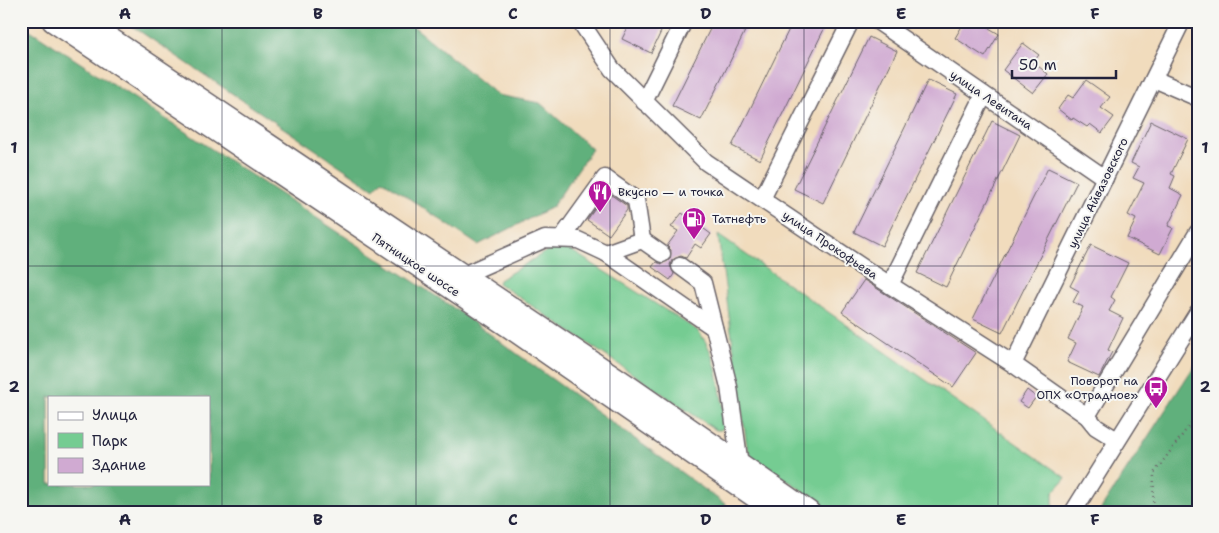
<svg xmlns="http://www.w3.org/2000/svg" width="1219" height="533" viewBox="0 0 1219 533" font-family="'Shantell Sans',sans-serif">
<rect width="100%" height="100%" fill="#f6f6f2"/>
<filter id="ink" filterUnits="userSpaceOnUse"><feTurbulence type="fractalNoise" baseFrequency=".02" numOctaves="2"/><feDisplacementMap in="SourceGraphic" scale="10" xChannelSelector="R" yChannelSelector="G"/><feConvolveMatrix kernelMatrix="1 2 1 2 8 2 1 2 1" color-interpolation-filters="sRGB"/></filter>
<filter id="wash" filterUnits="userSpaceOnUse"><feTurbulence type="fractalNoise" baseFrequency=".0096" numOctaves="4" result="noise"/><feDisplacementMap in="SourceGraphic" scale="20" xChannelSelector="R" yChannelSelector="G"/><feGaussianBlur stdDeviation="1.12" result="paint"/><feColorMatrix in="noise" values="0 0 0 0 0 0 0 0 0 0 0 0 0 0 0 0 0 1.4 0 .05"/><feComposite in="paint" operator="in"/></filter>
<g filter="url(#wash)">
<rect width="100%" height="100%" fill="#f1dcbd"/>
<g fill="#75cc92" stroke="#4c7766">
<path d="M718,235l348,243 -13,15v19h-219l-83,-56 -4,-9z"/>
<path d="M559,248l13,3 125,79c22,24 23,64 29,95l-5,5h-5l-218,-147 1,-3 48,-29z"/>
</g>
<g fill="#60b07c" stroke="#41695c" fill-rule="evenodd">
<path d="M407,21l90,74 43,8 52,46 -40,58 -74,38 -96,-65 -8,9 -248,-167z"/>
<path d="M21,24l430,282 285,206h-715zM49,397h160v87h-160z"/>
<path d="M1198,360v152h-99z"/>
</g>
<g id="blocks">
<g fill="#d0aad2">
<path d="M631,21h35l-15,32 -29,-14z"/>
<path d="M714,21h36l-49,99 -29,-14z"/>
<path d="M793,21h35l-68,139 -28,-14z"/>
<path d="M965,21h28l-4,7 10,6 -14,23 -30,-19z"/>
<path d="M869,37l28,14 -74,152 -29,-14z"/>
<path d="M1023,43l16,12 -6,7 15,12 -15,19 -30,-23z"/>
<path d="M928,80l29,14 -75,152 -28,-14z"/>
<path d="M1086,80l24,17 -9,11 13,9 -12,16 -12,-9 -3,3 -14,-9 -1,2 -14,-11 10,-14 5,3z"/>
<path d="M992,121l28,14 -74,152 -29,-14z"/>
<path d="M1151,121l37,18 -17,35 4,2 -5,12 13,7 -15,31 5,2 -13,26 -33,-16 9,-19 -8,-4 16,-32 -11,-5 6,-11 -8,-4z"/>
<path d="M1048,168l29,14 -75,151 -29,-14z"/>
<path d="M607,192l20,14v4l-18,25 -22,-15z"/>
<path d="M682,213l29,21 -10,14 -6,-4 -9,14 -5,-2 -9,4 -2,5 4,9 -4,6 -18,-13 4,-5 6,2 8,-5 1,-9 -4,-4 11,-15 -7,-4z"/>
<path d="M1091,245l37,18 -17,34 4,3 -6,11 14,7 -15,32 4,2 -13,25 -32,-15 9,-19 -8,-4 15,-32 -10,-5 6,-11 -9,-5z"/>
<path d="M864,280l112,73 -23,34 -111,-75z"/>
<path d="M1027,390l9,7 -8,11 -9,-6z"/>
</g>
</g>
</g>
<g filter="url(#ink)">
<use href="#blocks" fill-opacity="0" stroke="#6a6368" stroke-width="1"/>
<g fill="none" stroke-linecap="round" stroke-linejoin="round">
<g stroke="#6a6368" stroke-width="19">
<g id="minor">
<path d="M580,21l32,48 94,93 159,107 148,95 74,52 9,11 21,13"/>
<path d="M877,21l228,157"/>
<path d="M1154,79l44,19"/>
<path d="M644,102l40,-81"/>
<path d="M762,199l89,-178"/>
<path d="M561,239l44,-61 31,22 6,40"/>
<path d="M606,253l108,75"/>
<path d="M680,266l23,17 26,104 11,78"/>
<path d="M461,276l84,-37 33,1 28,13 36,-13 20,14"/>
<path d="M890,285l94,-190"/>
<path d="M1013,364l169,-343"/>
<path d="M1087,416l111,-184"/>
<path d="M1073,512l125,-200"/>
</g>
</g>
<g stroke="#6a6368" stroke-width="24">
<g id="major">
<path d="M53,21l458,307 266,184"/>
<path d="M84,21l541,363 184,128"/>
</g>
</g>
<path stroke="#6a6368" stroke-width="2.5" stroke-dasharray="1 4" stroke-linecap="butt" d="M1153,512l1,-39 44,-59"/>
<use href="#minor" stroke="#fff" stroke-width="16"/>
<use href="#major" stroke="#fff" stroke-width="21"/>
</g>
</g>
<path fill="none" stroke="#22223b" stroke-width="1" stroke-opacity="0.55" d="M222,21v491M416,21v491M610,21v491M804,21v491M998,21v491M21,266h1177"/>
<defs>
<g id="restaurant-pin" transform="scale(1.25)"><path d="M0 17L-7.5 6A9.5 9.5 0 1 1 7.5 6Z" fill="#b5179e" stroke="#f6f6f2"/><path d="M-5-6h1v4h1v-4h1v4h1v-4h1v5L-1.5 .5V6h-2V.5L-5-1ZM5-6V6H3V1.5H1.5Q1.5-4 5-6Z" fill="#fff"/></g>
<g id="fuel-pin" transform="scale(1.25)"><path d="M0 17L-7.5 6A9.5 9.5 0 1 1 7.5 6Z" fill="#b5179e" stroke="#f6f6f2"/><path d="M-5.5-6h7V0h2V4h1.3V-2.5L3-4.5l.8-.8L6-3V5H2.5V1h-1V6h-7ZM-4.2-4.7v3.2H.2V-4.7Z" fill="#fff"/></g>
<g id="bus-pin" transform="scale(1.25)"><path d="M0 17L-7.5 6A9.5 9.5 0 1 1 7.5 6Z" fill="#b5179e" stroke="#f6f6f2"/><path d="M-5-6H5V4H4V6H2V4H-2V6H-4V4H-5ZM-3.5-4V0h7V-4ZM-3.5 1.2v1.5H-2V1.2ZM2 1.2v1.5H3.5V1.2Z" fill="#fff"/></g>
</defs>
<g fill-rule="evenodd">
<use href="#restaurant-pin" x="600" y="192"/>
<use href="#fuel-pin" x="694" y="219"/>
<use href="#bus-pin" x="1156" y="388"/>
</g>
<g text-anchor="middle" stroke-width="4" stroke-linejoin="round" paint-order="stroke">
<g font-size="12" fill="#22223b" stroke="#f6f6f2">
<text transform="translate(991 100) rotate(34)" y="4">улица Левитана</text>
<text transform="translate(1098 193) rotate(-64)" y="4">улица Айвазовского</text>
<text transform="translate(830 245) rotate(34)" y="4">улица Прокофьева</text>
<text transform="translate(416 265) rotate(34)" y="4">Пятницкое шоссе</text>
</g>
<g font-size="12" fill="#22223b" stroke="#f6f6f2" text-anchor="start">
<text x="618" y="196">Вкусно — и точка</text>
<text x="712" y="223">Татнефть</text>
<text x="1138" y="385" text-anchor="end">Поворот на<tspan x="1138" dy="14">ОПХ «Отрадное»</tspan></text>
</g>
</g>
<rect width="1219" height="533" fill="none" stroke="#f6f6f2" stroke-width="55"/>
<rect x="48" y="396" width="162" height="90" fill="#f6f6f2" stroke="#a1a1a9"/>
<rect x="58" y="412" width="25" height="8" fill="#ffffff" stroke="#a1a1a9"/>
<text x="92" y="420" font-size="15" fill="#22223b">Улица</text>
<rect x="58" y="433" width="25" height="15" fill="#75cc92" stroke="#a1a1a9"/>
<text x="92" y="446" font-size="15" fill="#22223b">Парк</text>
<rect x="58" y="458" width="25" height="15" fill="#d0aad2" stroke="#a1a1a9"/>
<text x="92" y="470" font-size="15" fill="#22223b">Здание</text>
<path d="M1012 70v8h104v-8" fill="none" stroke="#22223b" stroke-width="2.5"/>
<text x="1019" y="70" font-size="15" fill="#22223b" stroke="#f6f6f2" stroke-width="4" paint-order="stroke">50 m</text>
<rect x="28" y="28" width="1164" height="478" fill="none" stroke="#22223b" stroke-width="2"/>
<g font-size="16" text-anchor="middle" font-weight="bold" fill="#22223b">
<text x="125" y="19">A</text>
<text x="318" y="19">B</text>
<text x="513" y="19">C</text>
<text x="706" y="19">D</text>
<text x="901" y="19">E</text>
<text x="1095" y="19">F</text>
<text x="14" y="153">1</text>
<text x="1205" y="153">1</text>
<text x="14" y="392">2</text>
<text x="1205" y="392">2</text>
<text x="125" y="525">A</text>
<text x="318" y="525">B</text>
<text x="513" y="525">C</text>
<text x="706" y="525">D</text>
<text x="901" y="525">E</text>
<text x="1095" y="525">F</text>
</g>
</svg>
